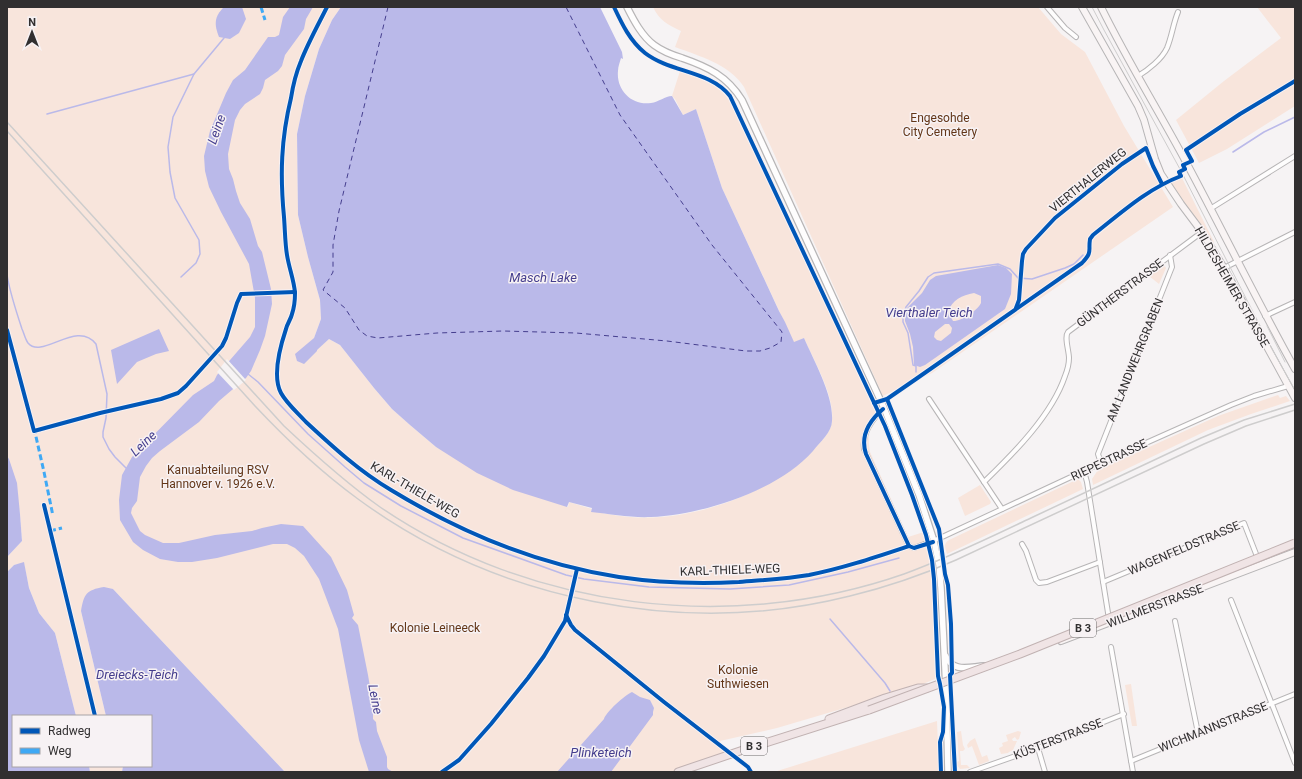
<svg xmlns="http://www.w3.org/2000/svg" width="1302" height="779" viewBox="0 0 1302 779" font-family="Roboto,sans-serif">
<rect width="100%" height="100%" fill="#f6f3f4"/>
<g fill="#f8e5dc">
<path d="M7,7h334l-9,13 -13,29 -14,47 -8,38 1,81 10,42 12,43 1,19 -7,19 -4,4h-1l7,8 13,-11 11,6 34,43 18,21 18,16 26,22 132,60 1,-5 23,7 -1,2c13,2 26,5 39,6 59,5 136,-21 178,-63 9,-8 23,-20 24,-33 3,-25 -18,-60 -28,-83l-10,5 -72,-155 -26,-79 -13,6 -8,-16 -3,-3 8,-25c23,8 40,12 52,34l146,312c-11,7 -10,23 -8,35l38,85 16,-5 8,47 3,100 -19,8 -139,41 -57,13 8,17 -47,14h-396l-172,-183 -32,22 25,105h-30l-21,-83 -16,-20 -10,-25 -5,-25 -10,2 -7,7v-15l15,-16 -2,-27 -11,-55 -2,-3z"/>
<path d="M653,7h385l23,27 24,18 39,74 49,81 -241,166 -49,23 -139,-309c-15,-23 -45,-31 -69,-40l6,-16c-13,-6 -22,-11 -28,-24z"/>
<path d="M1257,7h38v99l-68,43 -28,14 -23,-43 48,-39 57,-43z"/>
<path d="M1182,178l32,64 -1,1 -44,-59z"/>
<path d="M1164,265l2,3 -7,16 -10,-8z"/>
<path d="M1278,395l2,3 6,-2 4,5 -39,13 -43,16 -115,55 -1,-6 6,-9 120,-54z"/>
<path d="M1078,479l3,3 2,7 -136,65c-2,-7 -4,-10 2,-14z"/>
<path d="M980,485l11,17 -1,2 -25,12 -7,-18z"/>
<path d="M1131,684l6,42h-5l-7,-41z"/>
<path d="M937,721l2,51h-165z"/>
<path d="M961,731l2,14 2,4 -2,2h-3l1,14h6l3,3 -10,1 -3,-4v-3l2,-1 -2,-29z"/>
<path d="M1018,731l3,1 -2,7 -2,1 -2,-3 -3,2 1,2h4l-4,9 -4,2 -1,1 -7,1 -2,-6 4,-2 -1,-3 6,-2 -2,-6z"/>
<path d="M975,738l7,19 5,-2 2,6 -10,4 -7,-19 -4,2 -1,-3 3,-4z"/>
<path d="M89,766h34l-1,6h-32z"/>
</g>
<g fill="#bab9e9" fill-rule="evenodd">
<path d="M224,7h18l4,12 -7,14 -9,6 -11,-2c-5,-13 -5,-20 5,-30z"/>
<path d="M290,7h23l-7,12 -2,10 -19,26 -3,11 -4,5 -13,9 -2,8 -3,6 -15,10 -5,6 -5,10 -7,34 1,15 4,10 3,12 4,12 10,16 8,27 4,6 9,37 1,15 -7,32 -5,14 -9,21 -5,7 -27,23 -20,21 -39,29 -8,7 -6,8 -6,11 -3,24 -5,7 -1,5 9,18 5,4 18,8h16l36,-8 37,-4 10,-3 19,-4 22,2 28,31 16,33 7,25 -2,3 6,7 10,50 5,30v14l3,3 1,9 10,26v10l1,2 5,3h-24l-10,-32 -21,-111 -19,-50 -15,-23 -9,-8 -8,-4h-14l-56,14 -25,4h-14l-18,-3 -17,-9 -10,-8 -13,-22 -1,-20 3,-25 10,-18 61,-62 21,-14 3,-6 33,-38 5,-10v-29l-6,-34 -28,-52 -12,-25 -4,-16 -1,-15 6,-25 16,-38 7,-13 12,-10 23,-33h7l4,-2 4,-18z"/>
<path d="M341,7h259l22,45 1,7 -2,-1c-1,4 -3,8 -3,13 -2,19 14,35 33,32 8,-1 14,-7 21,-7l11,19 13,-6 26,79 57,123 6,11 9,20 10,-4c10,23 30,58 28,83 0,11 -12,21 -19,30 -34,39 -110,64 -162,66 -20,1 -40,-3 -60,-5l1,-4 -23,-6 -2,5 -54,-17 -36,-17 -41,-26 -26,-22 -18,-16 -18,-21 -34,-43 -11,-6 -12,11v1l-13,13 -7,-3 -2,-7 19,-16 7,-19 -1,-19 -12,-43 -10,-42 -1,-81 8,-38 14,-47 13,-29z"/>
<path d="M998,265l8,3 6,6 -1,20 -6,15 -80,56 -5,2 -6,-2 -1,-18 -3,-13 -5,-13v-5l2,-8 15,-15 8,-13 6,-4zM974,293l7,3c0,1 0,6 0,7 -3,7 -21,19 -28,18l-5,-9c4,-12 14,-17 26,-19zM945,324h4l3,4 -1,5 -10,8 -4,-1 -3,-3 1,-5z"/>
<path d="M159,329l10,22 -13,3 -19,8 -20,22 -6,-34z"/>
<path d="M7,456l2,3 8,24 3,31 2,27 -15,16z"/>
<path d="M24,562l5,26 10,25 16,20 21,83h-63v50h76l1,6h-83v-200l7,-7z"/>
<path d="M104,587l9,2 172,183h-163l1,-6h28v-50h-45l-25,-105c3,-17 5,-21 23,-24z"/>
<path d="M632,692l8,5 10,3 4,8 -1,4v3l-42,57h-54l47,-53c2,-7 21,-24 28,-27z"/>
</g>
<path fill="#f6f3f4" d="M227,359l19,21 -12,10 -17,-18z"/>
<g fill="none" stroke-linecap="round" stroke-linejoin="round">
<g stroke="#bab9e9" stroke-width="1.5">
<path d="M47,114l147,-40"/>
<path d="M1233,152l31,-20 31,-15"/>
<path d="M7,275c3,18 9,36 15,54 2,4 3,10 6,14 14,17 49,-24 68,1l11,50 -1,24 -3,14v5l6,12 6,8 11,11"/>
<path d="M181,277l15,-14 4,-9 -1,-14 -24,-42 -5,-26 -2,-25 5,-30 21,-43 30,-36"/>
<path d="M916,372v-6l-3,-1 -5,-32 -5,-11v-7l3,-8 13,-16 9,-14 6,-4 64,-9 12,5 8,9 14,1 33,-11 9,-4 9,-9"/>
<path d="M248,374l10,8 50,52 37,33 19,16 37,23 62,32 103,37 18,4 65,8 81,2 59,-4 59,-13 51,-14"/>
<path d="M830,619l55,64 5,8"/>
</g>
<path stroke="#453e8e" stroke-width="1" stroke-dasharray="5 4" stroke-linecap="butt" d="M388,7l-49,204 -6,34v27l-10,18 22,18 14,22 8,6 11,2 59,-5 66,-2 73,2 91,8 79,10h14l10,-3 11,-6 1,-10 -70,-87 -92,-130 -54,-108"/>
<g stroke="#b7b5b6" stroke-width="6">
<g id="minor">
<path d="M1047,7l18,21 11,9"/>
<path d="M1138,76c10,-6 24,-17 29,-28 5,-12 6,-24 11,-36"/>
<path d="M1210,209l85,-53"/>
<path d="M1224,268l71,-36"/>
<path d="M1265,316l30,-14"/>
<path d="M929,399l55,83"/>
<path d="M884,408c-12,11 -22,24 -20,41l43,93 2,4 5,2 26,-10 161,-75 130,-58 23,-9 34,-10"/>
<path d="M1101,463l-3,-9 72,-182 2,-5 -2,-12"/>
<path d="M1084,471l3,11 22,137"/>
<path d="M1002,509l-18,-27c29,-28 68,-67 81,-106 2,-5 4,-12 4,-18 0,-7 -5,-21 -1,-26l134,-100"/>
<path d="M1022,544l4,7 10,29 3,3 8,-1 53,-20"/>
<path d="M1103,582l141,-59 14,36"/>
<path d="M1231,600l64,163"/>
<path d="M1175,621l23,112"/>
<path d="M1111,647l22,125"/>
<path d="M1038,748l7,24"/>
<path d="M1131,761l164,-67"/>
<path d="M970,772l68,-24 86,-34"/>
</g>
</g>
<g stroke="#b7b5b6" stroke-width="8">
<g id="tertiary">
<path d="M627,7c7,14 15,29 27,38 8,6 18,10 28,13 26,9 45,18 60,42l142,308 35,87 15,46 5,24 2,23 5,101 2,83"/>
<path d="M945,655c8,18 23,12 39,11"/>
</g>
</g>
<g stroke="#b7b5b6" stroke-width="8">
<g id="secondary">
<path d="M1082,7l56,99 6,14 11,39 6,15 20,30 21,28 22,36 71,130"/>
<path d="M1101,7c26,53 57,103 85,155 37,69 71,139 109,207"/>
<path d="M1061,641l234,-89"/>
</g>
</g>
<g stroke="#c1b2b2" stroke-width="9">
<g id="trunk">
<path d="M829,719l56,-21 33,-10h9"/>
<path d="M678,772l65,-22 126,-40"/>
</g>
</g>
<use href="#minor" stroke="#fefdfd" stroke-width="4"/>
<use href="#tertiary" stroke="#fefdfd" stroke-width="5.5"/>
<use href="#secondary" stroke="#f9f4f4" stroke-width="6"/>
<use href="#trunk" stroke="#f0e4e5" stroke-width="7"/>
<g stroke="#cecdcd" stroke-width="1">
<path d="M1092,7l12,23 77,141 92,180 22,39"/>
<path d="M1267,326l18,36"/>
</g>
<g stroke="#cecdcd" stroke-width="1.5">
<path d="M7,122l277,304c31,29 62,57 96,81 151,103 352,127 524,67 44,-16 87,-37 129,-57 56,-26 112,-53 168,-79l43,-18 51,-16"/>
<path d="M7,131l248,275c32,34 66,66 103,93 139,102 325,139 492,97 37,-9 72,-21 106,-36l248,-116 42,-18 49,-16"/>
</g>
<g stroke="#c1b2b2" stroke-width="9" stroke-linecap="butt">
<path id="trunk-bridge" d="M869,710l151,-56 275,-111"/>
</g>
<use href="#trunk-bridge" stroke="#f0e4e5" stroke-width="7"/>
<g stroke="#3fa9f5" stroke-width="3" stroke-dasharray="6 3" stroke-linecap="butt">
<path d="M261,7l4,13"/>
<path d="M34,428l10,44 9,44"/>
<path d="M50,531l12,-3"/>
</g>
<g stroke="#f7f2f4" stroke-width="6">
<g id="cycleway">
<path d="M327,7c-9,18 -19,36 -26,54 -5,12 -8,24 -10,37 -10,41 -11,77 -7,119 1,13 1,26 3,38 2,13 7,25 8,38 0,6 -1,15 -3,21 -1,5 -5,10 -6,15 -6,18 -14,47 -5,64 6,11 17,20 25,29 27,25 53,49 85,68 69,42 148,75 228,87 40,6 80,7 120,5 23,-2 47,-3 70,-7 35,-7 67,-18 100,-29"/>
<path d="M614,7c8,17 16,34 31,46 26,20 64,17 85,43l155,330 27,69 14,40 6,25 2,19 4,97 2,8 4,23 -1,25 -3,10 1,30"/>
<path d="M1016,308l3,-8 3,-39 1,-7 3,-5 29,-31 67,-54 24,-16 7,18 9,18"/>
<path d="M7,330l27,101 66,-18 61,-14 17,-6 8,-7 36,-40 4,-8 11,-35 4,-9 54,-2"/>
<path d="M887,399l52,130 6,45 3,11 3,39 1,49 -2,2 5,97"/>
<path d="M874,403l13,-4 29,-20 166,-116c11,-12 6,-11 8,-24l3,-4c28,-22 54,-46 88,-59l-2,-4 6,-3 -2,-4 9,-4 -6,-11 54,-36 55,-33"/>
<path d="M883,409c-14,12 -23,27 -17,45l43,92 5,2 19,-6"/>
<path d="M44,505l51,211"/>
<path d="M566,615l5,10 4,5 89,72 84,65 3,5"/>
<path d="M442,772l17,-12 32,-36 37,-46 16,-22 21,-35 12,-52"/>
</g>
</g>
<use href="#cycleway" stroke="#0057b8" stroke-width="4"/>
</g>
<g text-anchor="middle" stroke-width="3" stroke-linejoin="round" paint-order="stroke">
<g fill="#f7f2f4" stroke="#6c6a6b" stroke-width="1">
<rect x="1070" y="619" width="26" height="18" rx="3"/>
<rect x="741" y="737" width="26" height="18" rx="3"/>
</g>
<g font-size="11" font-weight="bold" fill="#312f30">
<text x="1083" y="632">B 3</text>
<text x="754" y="750">B 3</text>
</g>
<g font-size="12" fill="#633618" stroke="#f7f2f4">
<text x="940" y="122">Engesohde<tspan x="940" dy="14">City Cemetery</tspan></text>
<text x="218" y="474">Kanuabteilung RSV<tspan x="218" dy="14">Hannover v. 1926 e.V.</tspan></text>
<text x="435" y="632">Kolonie Leineeck</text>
<text x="738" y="674">Kolonie<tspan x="738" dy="14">Suthwiesen</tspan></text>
</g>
<g font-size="12" fill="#312f30" stroke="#f7f2f4">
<text transform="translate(1088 180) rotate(-39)" y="4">VIERTHALERWEG</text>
<text transform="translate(1232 287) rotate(60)" y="4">HILDESHEIMER STRASSE</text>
<text transform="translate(1120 293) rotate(-37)" y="4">GÜNTHERSTRASSE</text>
<text transform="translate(1135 360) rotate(-68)" y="4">AM LANDWEHRGRABEN</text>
<text transform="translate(1109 460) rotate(-25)" y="4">RIEPESTRASSE</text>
<text transform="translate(415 490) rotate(30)" y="4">KARL-THIELE-WEG</text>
<text transform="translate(1184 548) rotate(-23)" y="4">WAGENFELDSTRASSE</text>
<text transform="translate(730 570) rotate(-2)" y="4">KARL-THIELE-WEG</text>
<text transform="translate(1155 606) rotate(-21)" y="4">WILLMERSTRASSE</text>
<text transform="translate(1213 727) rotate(-22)" y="4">WICHMANNSTRASSE</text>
<text transform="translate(1058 739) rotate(-21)" y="4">KÜSTERSTRASSE</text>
</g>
<g font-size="13" font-style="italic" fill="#453e8e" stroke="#f7f2f4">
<text transform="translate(216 129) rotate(-71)" y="5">Leine</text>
<text x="543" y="282">Masch Lake</text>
<text x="929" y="317">Vierthaler Teich</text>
<text transform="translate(143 443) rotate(-44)" y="5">Leine</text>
<text x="137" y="679">Dreiecks-Teich</text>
<text transform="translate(376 699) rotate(79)" y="5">Leine</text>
<text x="601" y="757">Plinketeich</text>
</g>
</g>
<rect width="1302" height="779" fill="none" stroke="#312f30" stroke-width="16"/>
<rect x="12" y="715" width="140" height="52" fill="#f7f2f4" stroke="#a8a4a6"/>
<rect x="20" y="728" width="20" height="6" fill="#0057b8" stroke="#a8a4a6"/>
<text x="48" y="735" font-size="12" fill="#312f30">Radweg</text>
<rect x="20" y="748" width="20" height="6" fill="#3fa9f5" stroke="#a8a4a6"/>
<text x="48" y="755" font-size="12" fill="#312f30">Weg</text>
<g transform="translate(32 32)" stroke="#f7f2f4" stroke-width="3" paint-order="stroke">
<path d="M0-3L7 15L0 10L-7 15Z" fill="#312f30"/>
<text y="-6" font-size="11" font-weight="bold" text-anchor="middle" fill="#312f30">N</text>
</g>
</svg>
